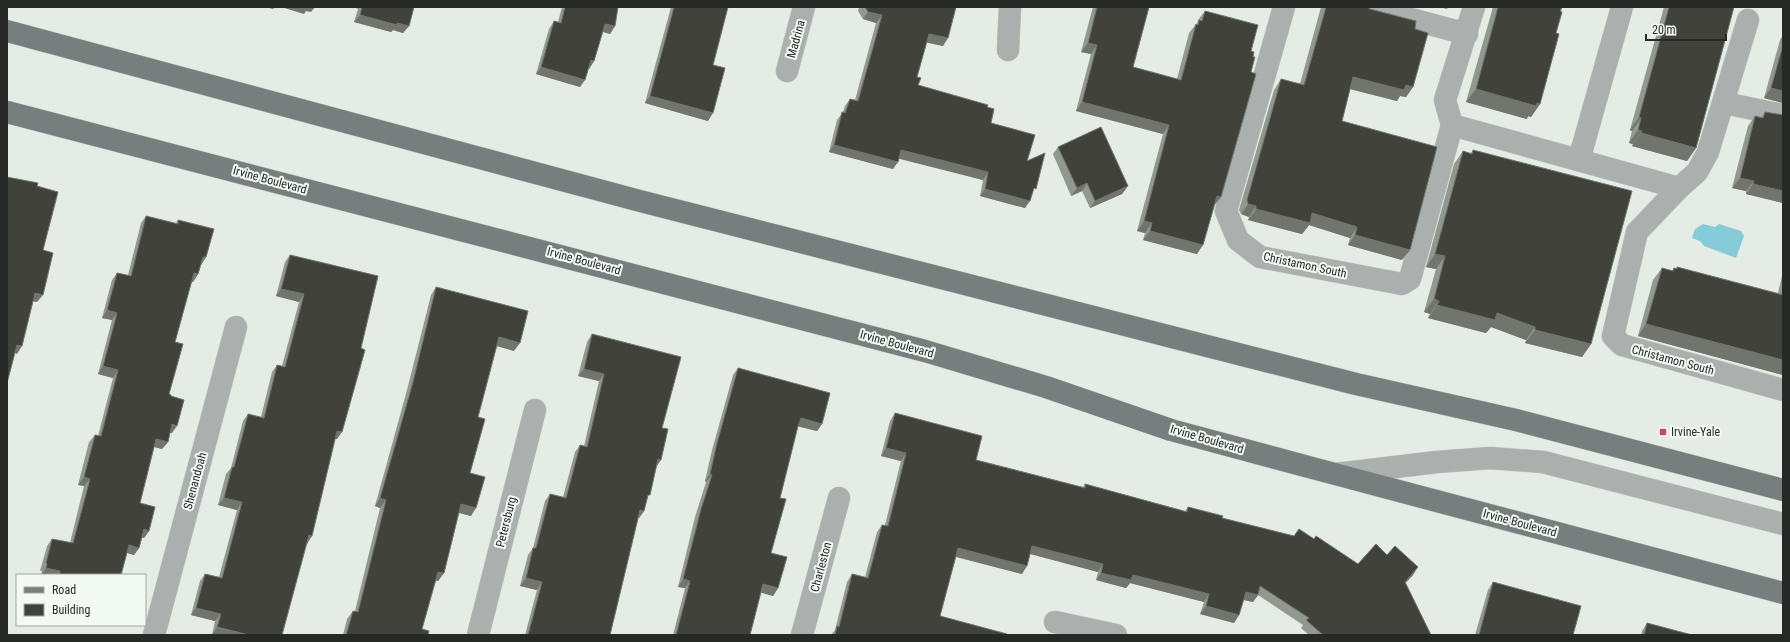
<svg xmlns="http://www.w3.org/2000/svg" width="1790" height="642" viewBox="0 0 1790 642" font-family="'Roboto Condensed',sans-serif">
<rect width="100%" height="100%" fill="#e4ece5"/>
<path fill="#86cbd8" d="M1703,224l12,3 4,-3 22,7 3,5 -8,22 -32,-12 -4,-5 -8,-3 3,-9z"/>
<g fill="none" stroke-linecap="round" stroke-linejoin="round">
<g stroke="#c2c9c3" stroke-width="23">
<g id="minor">
<path d="M1284,7l-58,204 12,29 22,17 142,27 8,-5 42,-154 -7,-25 29,-93"/>
<path d="M1366,7l101,27"/>
<path d="M1748,20l-40,132 -11,20 -18,16 -42,44 -24,104 9,9 161,45"/>
<path d="M1008,50l2,-43"/>
<path d="M787,71l17,-64"/>
<path d="M1724,103l59,12"/>
<path d="M1452,125l227,63"/>
<path d="M1579,160l43,-153"/>
<path d="M1055,622l61,13"/>
<path d="M154,635l82,-308"/>
<path d="M478,635l57,-225"/>
<path d="M802,635l37,-137"/>
</g>
</g>
<g stroke="#c2c9c3" stroke-width="23">
<path id="tertiary" d="M1336,474l101,-12 53,-4 53,4 240,62"/>
</g>
<g stroke="#c2c9c3" stroke-width="23">
<g id="primary">
<path d="M7,31l633,170 716,183 160,36 267,70"/>
<path d="M7,112l918,239 121,36 125,43 164,44 448,119"/>
</g>
</g>
<use href="#minor" stroke="#abb0ae" stroke-width="22"/>
<use href="#tertiary" stroke="#abb0ae" stroke-width="22"/>
<use href="#primary" stroke="#767f7d" stroke-width="22"/>
</g>
<g fill="#929790">
<path d="M356,7h58l-5,19 -6,7 -10,-3 -2,2 -37,-10 4,-13 -2,-1z"/>
<path d="M562,7h56l-3,19 -5,8 -7,-2 -9,29 -5,8 -1,-1 -8,19 -44,-13 13,-45 5,-8 4,1z"/>
<path d="M671,7h57l-15,58 -5,56 -63,-18z"/>
<path d="M859,7h97l-13,39 -17,-4 -9,35 1,8 69,22 4,16 36,38 5,33 -7,14 -45,-12 3,-16 -84,-22 -6,11 -64,-17 8,-32 6,-8 2,-6 5,-7 5,1 21,-77 -13,-4 -5,-8z"/>
<path d="M1093,7h56l-16,60 44,12 12,-46 7,-9h1l1,-4 7,-9 46,40 -37,155 -17,48 -54,-14 2,-7 -8,-2 26,-97 -87,-23 15,-57 -10,-2z"/>
<path d="M1321,7h46l48,22 -2,58 -7,10 -6,-1 -3,5 -47,-12 -8,32 60,139 -54,-15 2,-7 -41,-13 -7,9 -54,-14 1,-3 -8,-3 -2,-4 35,-120 7,-11 19,5z"/>
<path d="M1493,7h69l-22,97 -9,13 -3,-1 -1,3 -61,-17z"/>
<path d="M1664,7h70l-38,141 -9,13 -55,-15 1,-2 -4,-1 3,-12 -2,-1z"/>
<path d="M1783,35v68l-19,-5 16,-58z"/>
<path d="M1765,112l18,3v88l-37,-9v-3l-14,-3 16,-62 7,-10 6,1z"/>
<path d="M1058,147l70,39 -6,8 -32,14 -8,-17 -11,5 -18,-42z"/>
<path d="M1473,150l118,194 -9,13 -57,-14 1,-3 -35,-13 -5,6 -58,-15 2,-4 -6,-2 12,-43 -10,-2 28,-103 9,-13 8,2z"/>
<path d="M146,216l30,7 2,-3 28,37 -5,8 -3,9 -5,8 -2,-1 -16,61 -6,52 2,2 1,37h-2l-2,9 -6,7 -8,-2 -14,56 9,28 -5,7 -2,-1 -3,11 -5,7 -7,-2 -6,22h-80l1,-4h-2l7,-25 5,-7 18,4 14,-57 -6,-1 11,-43 6,-7 3,1 15,-58 -15,-4 14,-54 -10,-2 10,-38 5,-7 11,2 13,-52z"/>
<path d="M290,255l88,21 -41,163h-2l-28,105 -95,91 3,-14 -24,-6 9,-34 5,-7 14,3 18,-67 -19,-5 8,-31 5,-6 12,-47 5,-7 13,3 11,-45 5,-7 5,1 17,-64 -23,-6 9,-34z"/>
<path d="M1677,267l101,26 5,-21v103l-145,-39 15,-56 9,-12 10,3 2,-3h3z"/>
<path d="M436,287l78,64 -17,-5 -19,71 -8,56 1,43 -12,-3 -15,60 -6,8h-3l-13,48 6,6h-85l4,-16 6,-8h2l25,-103 -5,-2 32,-116 24,-95z"/>
<path d="M592,334l70,94 -1,32 -5,7 -12,44 -5,7h-1l-28,117h-85l12,-45 -17,-4 8,-31 5,-7 12,-47 5,-7 13,3 12,-45 5,-7 4,1 15,-65 -21,-5 9,-34z"/>
<path d="M738,368l84,56 -5,7 -19,-5 -18,72 -9,55 7,35 -5,8 -12,-4 -11,43h-77l12,-47 -7,-1 17,-70 11,-35 -1,-1 7,-31 21,-75z"/>
<path d="M895,413l81,47 107,27 2,-3 100,27 3,-4 34,11 72,18 20,3 44,25 29,-9 26,20 -8,8 26,52h-122l-8,-7 2,-3 -45,-30 -5,7 -10,-2 -4,15 -5,8 -34,-9 4,-12 -74,-19 -4,5 -30,-8 2,-8 -68,-18 -8,20 -66,-17 -16,59 67,19h-176l4,-5 12,-48 5,-8 13,3 12,-45 5,-7h3l16,-64 -20,-5 9,-35z"/>
<path d="M1493,582l80,53h-98l13,-45z"/>
<path d="M1647,623l45,12h-51l1,-4z"/>
</g>
<g fill="#71756e">
<path d="M266,7h9l-2,2z"/>
<path d="M281,7h34l-4,5 -5,-1 -2,3z"/>
<path d="M1440,7h8l-1,2z"/>
<path d="M868,12l14,3 -6,8 -13,-4z"/>
<path d="M360,15l37,8 12,3 -6,7 -10,-3 -2,2 -37,-10z"/>
<path d="M605,24l10,2 -5,8 -10,-3z"/>
<path d="M929,34l19,4 -5,8 -19,-4z"/>
<path d="M1088,43l9,2 -6,9 -10,-2z"/>
<path d="M591,60l3,1 -5,8 -3,-2z"/>
<path d="M541,67l44,13 -5,7 -44,-13z"/>
<path d="M1353,77l53,8 7,2 -7,10 -6,-1 -3,5 -51,-13z"/>
<path d="M1771,88l12,3v12l-19,-5z"/>
<path d="M1476,89l64,15 -9,13 -3,-1 -1,3 -61,-17z"/>
<path d="M650,96l63,17 -5,8 -63,-18z"/>
<path d="M1082,102l87,23 -6,9 -87,-23z"/>
<path d="M1639,117l2,1 -9,13 -2,-1z"/>
<path d="M1638,130l4,1 -9,13 -4,-1z"/>
<path d="M1641,133l55,15 -9,13 -55,-15z"/>
<path d="M834,145l64,17 -5,7 -64,-17z"/>
<path d="M901,150l87,22 -5,8 -87,-22z"/>
<path d="M1740,178l14,3 -8,10 -14,-3z"/>
<path d="M1087,183l-5,8 -11,5 6,-8z"/>
<path d="M1753,184l30,7v12l-37,-9z"/>
<path d="M1128,186l-6,8 -32,14 5,-7z"/>
<path d="M985,189l45,12 -5,7 -45,-12z"/>
<path d="M1217,196l4,1 -7,9 -4,-1z"/>
<path d="M1248,204l8,2 -7,11 -8,-3z"/>
<path d="M1256,209l56,4 45,14 -7,11 -41,-13 -7,9 -54,-14z"/>
<path d="M1144,221l8,2 -7,10 -8,-2z"/>
<path d="M1150,231l53,14 -6,9 -54,-14z"/>
<path d="M1355,235l55,15 -8,10 -54,-15z"/>
<path d="M1435,254l10,2 -9,13 -10,-2z"/>
<path d="M203,257h3l-5,8 -3,-1z"/>
<path d="M194,273l4,1 -5,8 -5,-1z"/>
<path d="M281,289l23,5 -5,8 -23,-6z"/>
<path d="M35,293l8,2 -6,7 -7,-1z"/>
<path d="M1434,299l5,2 -9,13 -6,-2z"/>
<path d="M1437,305l60,8 38,14 -9,13 -35,-13 -5,6 -58,-15z"/>
<path d="M107,310l10,3 -5,7 -10,-2z"/>
<path d="M1646,324l137,36v15l-145,-39z"/>
<path d="M1535,330l56,14 -9,13 -57,-14z"/>
<path d="M499,337l21,6 -6,8 -21,-6z"/>
<path d="M17,345l5,1 -5,8 -5,-2z"/>
<path d="M103,366l15,4 -5,8 -15,-4z"/>
<path d="M584,369l20,5 -5,7 -21,-5z"/>
<path d="M801,418l21,6 -5,7 -21,-5z"/>
<path d="M172,424l5,2 -5,7 -5,-1z"/>
<path d="M337,431l5,1 -5,7 -5,-1z"/>
<path d="M156,439l12,3 -6,7 -11,-3z"/>
<path d="M886,448l20,5 -5,8 -20,-5z"/>
<path d="M658,459l3,1 -6,8z"/>
<path d="M710,474l2,1 -6,7 -1,-1z"/>
<path d="M84,477l6,2 -6,7 -6,-1z"/>
<path d="M224,498l18,4 -5,8 -19,-5z"/>
<path d="M380,498l6,2 -6,8 -5,-2z"/>
<path d="M461,504l15,4 -5,8 -15,-4z"/>
<path d="M640,510l4,1 -5,7 -4,-1z"/>
<path d="M144,529l5,2 -5,7 -5,-1z"/>
<path d="M309,535l3,1 -5,8 -3,-1z"/>
<path d="M129,545l10,3 -5,7 -10,-3z"/>
<path d="M1032,546l71,18 -5,8 -71,-19z"/>
<path d="M958,548l69,18 -5,8 -69,-18z"/>
<path d="M1418,567l-5,8 -14,15 6,-8z"/>
<path d="M46,568l14,3 -3,4h-16z"/>
<path d="M438,572l6,1 -6,8 -6,-1z"/>
<path d="M1101,573l32,2 76,19 -5,8 -74,-19 -4,5 -30,-8z"/>
<path d="M526,578l16,4 -5,8 -17,-4z"/>
<path d="M683,579l7,2 -5,7 -7,-1z"/>
<path d="M763,584l15,4 -5,8 -15,-4z"/>
<path d="M1246,592l12,3 -5,7 -13,-3z"/>
<path d="M1206,606l33,9 -5,8 -34,-9z"/>
<path d="M196,608l25,6 -6,7 -24,-6z"/>
<path d="M217,627l32,8h-37z"/>
</g>
<g fill="#40423b" stroke="#71756e">
<path d="M362,7h52l-5,19 -12,-3v2l-37,-10z"/>
<path d="M565,7h53l-3,19 -10,-2 -11,37 -3,-1 -6,20 -44,-13 13,-46 7,2z"/>
<path d="M674,7h54l-15,58 12,3 -12,45 -63,-17z"/>
<path d="M865,7h91l-8,31 -19,-4 -12,43 4,1 -3,7 70,20 -1,2 7,2 -3,14 44,12 -8,26 18,-8 -9,36 -2,-1 -4,13 -45,-12 3,-17 -87,-22 -3,12 -64,-17 8,-33 3,1 5,-14 8,2 24,-86 -14,-3z"/>
<path d="M1097,7h52l-16,60 48,13 15,-56 2,1 1,-5 3,1 3,-10 53,14 -7,26 3,1 -1,5h2l-4,15 5,2 -35,123 -4,-1 -14,49 -53,-14 2,-8 -8,-2 25,-96 -87,-23 15,-57 -9,-2z"/>
<path d="M1326,7h41l3,2 46,12 -1,8 13,4 -15,54 -7,-2 -2,5 -51,-13 -11,44 95,26 -27,103 -55,-15 2,-8 -45,-14 -2,10 -54,-14v-3l-8,-2 -1,-4 34,-121 23,6z"/>
<path d="M1498,7h64l-2,4 2,1 -6,21 3,1 -19,70 -3,-1 -1,3 -60,-17z"/>
<path d="M1669,7h65l-38,141 -55,-15 1,-2 -4,-1 3,-12 -2,-1z"/>
<path d="M1783,45v46l-12,-3z"/>
<path d="M1765,112l18,3v76l-30,-7 1,-3 -14,-3 15,-62 8,2z"/>
<path d="M1101,127l27,59 -33,15 -8,-18 -10,5 -19,-41z"/>
<path d="M1473,150l159,41 -41,153 -56,-14v-3l-38,-14 -2,7 -58,-15 2,-4 -5,-2 11,-43 -10,-2 28,-103 9,3z"/>
<path d="M7,177l31,6 -1,3 21,6 -15,58 10,3 -10,42 -8,-2 -13,53 -5,-1 -10,38z"/>
<path d="M146,216l32,8v-4l36,9 -8,28h-3l-5,17 -4,-1 -19,69 8,2 -14,50 2,1v1l13,4 -7,26 -5,-2 -4,18 -12,-3 -16,64 15,4 -6,24 -5,-2 -5,19 -10,-3 -8,30h-62l1,-4 -14,-3 1,-4 -1,-1 6,-24 21,4 17,-64 -6,-2 11,-42 6,1 17,-66 -15,-4 14,-53 -10,-3 10,-37 14,3z"/>
<path d="M290,255l88,21 -17,72 4,2 -23,82 -5,-1 -25,105 -3,-1 -27,100h-33l-32,-8 4,-13 -25,-6 9,-34 17,4 20,-76 -18,-4 8,-31h2l14,-53 16,4 13,-53 8,2 19,-73 -23,-5z"/>
<path d="M1677,267l106,28v65l-137,-36 16,-56 11,3 1,-3 3,1z"/>
<path d="M436,287l92,24 -8,32 -21,-6 -21,80 7,2 -15,54 15,4 -9,31 -15,-4 -17,69 -6,-1 -16,57 7,2 -1,4h-82l7,-24 5,1 28,-112 -6,-2 33,-116z"/>
<path d="M592,334l89,23 -19,71 6,1 -7,31 -3,-1 -8,36h-2l-4,16 -4,-1 -30,125h-82l14,-53 -16,-4 7,-30h3l14,-54 16,4 14,-53 7,2 17,-73 -20,-5z"/>
<path d="M738,368l92,25 -8,31 -21,-6 -3,8 -18,72 6,1 -15,54 16,4 -9,31 -15,-4 -13,51h-74l14,-54 -7,-2 18,-70 11,-34 -2,-1 7,-31z"/>
<path d="M895,413l87,23 -6,24 109,28v-4l102,28 1,-5 35,9 -1,2 72,18 5,-7 15,10 2,-3 42,28 18,-20 11,11 8,-9 23,21 -13,15 26,53h-108l-17,-15 3,-2 -49,-32 -2,9 -12,-3 -7,23 -33,-9 3,-12 -76,-19 -2,5 -30,-7 2,-9 -71,-18 -5,20 -69,-18 -18,68 67,18v1h-172l2,-9 2,1 13,-53 16,4 14,-53 6,1 18,-73 -20,-5z"/>
<path d="M1493,582l88,24 -8,29h-94z"/>
<path d="M1647,623l45,12h-48z"/>
</g>
<rect fill="#cd437c" stroke="#f2faf3" stroke-width="1.5" x="1659" y="428" width="8" height="8" rx="2"/>
<g text-anchor="middle" stroke-width="4" stroke-linejoin="round" paint-order="stroke">
<g font-size="12" fill="#262926" stroke="#f2faf3">
<text transform="translate(796 39) rotate(-75)" y="4">Madrina</text>
<text transform="translate(270 180) rotate(15)" y="4">Irvine Boulevard</text>
<text transform="translate(584 261) rotate(15)" y="4">Irvine Boulevard</text>
<text transform="translate(1305 265) rotate(12)" y="4">Christamon South</text>
<text transform="translate(897 344) rotate(15)" y="4">Irvine Boulevard</text>
<text transform="translate(1673 360) rotate(15)" y="4">Christamon South</text>
<text transform="translate(1207 439) rotate(16)" y="4">Irvine Boulevard</text>
<text transform="translate(195 481) rotate(-75)" y="4">Shenandoah</text>
<text transform="translate(506 522) rotate(-76)" y="4">Petersburg</text>
<text transform="translate(1520 523) rotate(15)" y="4">Irvine Boulevard</text>
<text transform="translate(821 567) rotate(-75)" y="4">Charleston</text>
</g>
<g font-size="12" fill="#262926" stroke="#f2faf3" text-anchor="start">
<text x="1671" y="436">Irvine-Yale</text>
</g>
</g>
<rect width="1790" height="642" fill="none" stroke="#262926" stroke-width="16"/>
<rect x="16" y="574" width="130" height="52" fill="#f2faf3" stroke="#a0a6a1"/>
<rect x="24" y="587" width="20" height="6" fill="#767f7d" stroke="#a0a6a1"/>
<text x="52" y="594" font-size="12" fill="#262926">Road</text>
<rect x="24" y="604" width="20" height="12" fill="#40423b" stroke="#a0a6a1"/>
<text x="52" y="614" font-size="12" fill="#262926">Building</text>
<path d="M1646 34v6h80v-6" fill="none" stroke="#262926" stroke-width="2"/>
<text x="1652" y="34" font-size="12" fill="#262926" stroke="#f2faf3" stroke-width="3" paint-order="stroke">20 m</text>
</svg>
